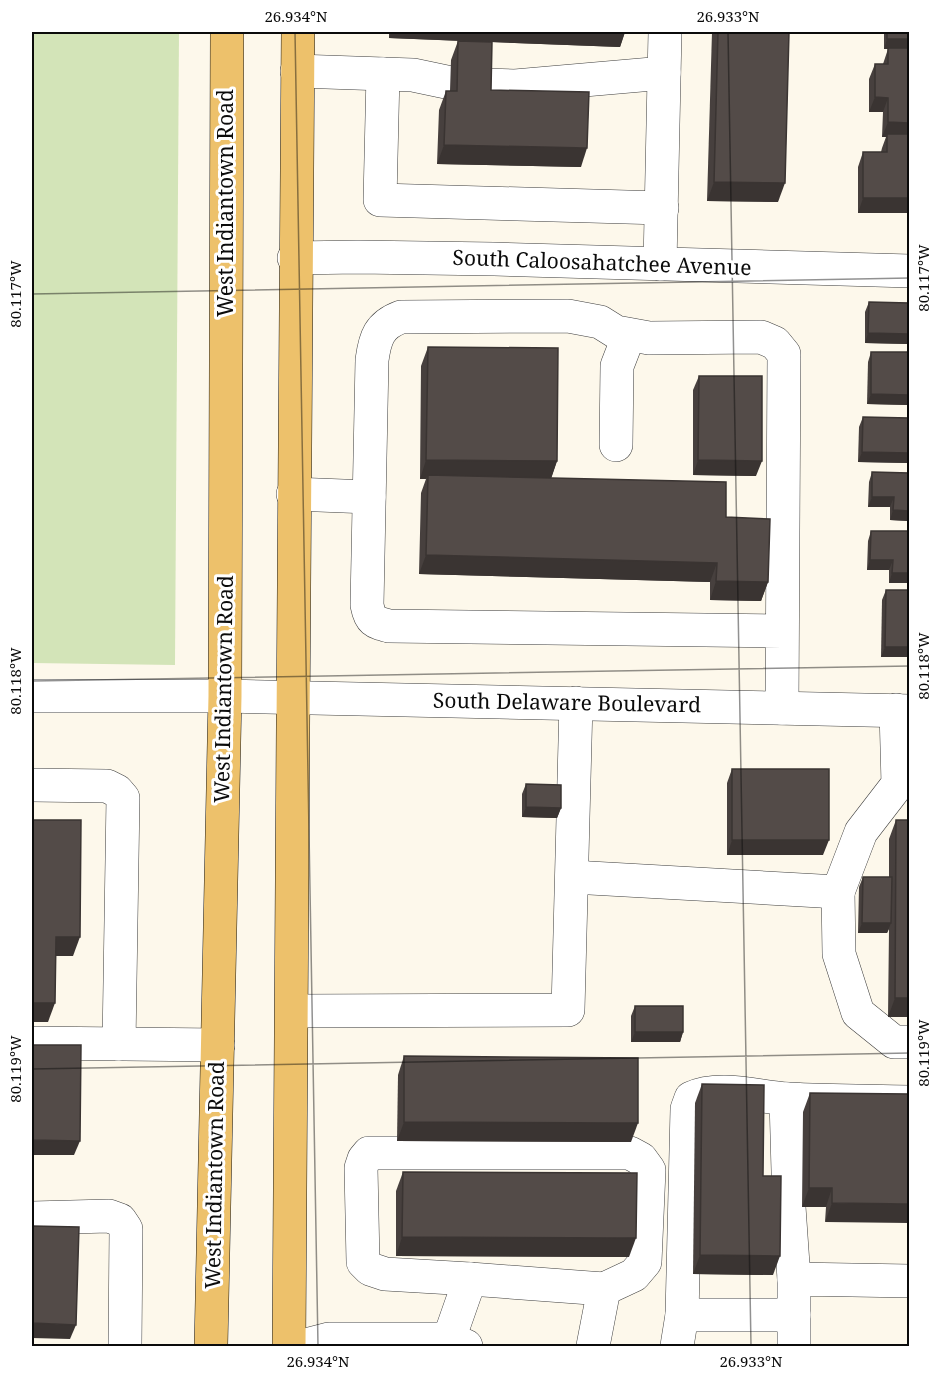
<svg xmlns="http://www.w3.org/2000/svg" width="941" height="1378" viewBox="0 0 941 1378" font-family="'Noto Serif',serif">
<rect width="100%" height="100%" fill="#fdf8eb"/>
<path fill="#d3e4b8" d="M32,32h147l-4,633 -143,-2z"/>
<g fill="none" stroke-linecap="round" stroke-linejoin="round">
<g stroke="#3e3e3e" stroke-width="34">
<g id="minor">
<path d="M297,71l116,4 38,8"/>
<path d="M383,74l-3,126 282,8"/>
<path d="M484,85l31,1 149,-13"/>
<path d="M294,258l64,-1 136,2 416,12"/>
<path d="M660,264l5,-232"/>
<path d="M616,445l1,-79 12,-31"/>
<path d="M293,494l76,3"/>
<path d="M32,696h193l685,15"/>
<path d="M782,708c0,-118 1,-236 2,-354l-9,-11 -14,-6 -112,1 -33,-6 -16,-10 -32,-6 -167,1c-22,8 -26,21 -29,43l-5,245c3,16 7,17 22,21l393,5"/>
<path d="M32,785l75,1 10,5 6,7 -4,246"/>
<path d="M572,877l266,15 23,-60 37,-48 -2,-74"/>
<path d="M838,892l1,62 19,59 36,29h16"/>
<path d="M294,1011l274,-1 8,-307"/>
<path d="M32,1043l186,2"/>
<path d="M786,1099l3,108 5,72"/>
<path d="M32,1218l77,-2 11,4 6,9 -1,117"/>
<path d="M470,1279l-85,-5 -15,-5 -7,-7 -2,-94 3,-9 5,-6h261l11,6 8,11 -4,92 -11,13 -30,14 -11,57"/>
<path d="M682,1315h112"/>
<path d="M449,1339l21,-60 134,10"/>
<path d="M302,1346l27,-7h120l17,7"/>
<path d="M677,1346l5,-31 5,-206 4,-11c29,-13 66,-1 97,1 40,2 81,2 122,3"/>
<path d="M794,1346v-67l116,2"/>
</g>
</g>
<g stroke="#1c1c1c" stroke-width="34">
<g id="major">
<path d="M211,1346l14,-650 2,-664"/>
<path d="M289,1346c6,-438 2,-876 9,-1314"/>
</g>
</g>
<use href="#minor" stroke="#fff" stroke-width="33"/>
<use href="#major" stroke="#edc16b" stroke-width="33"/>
</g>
<g fill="#47403e">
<path d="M389,32h236l-5,15 -128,-5 -1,48 90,77 -144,-3 2,-54 7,-19h4l1,-31 7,-19 29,1 -98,-4z"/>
<path d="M712,32h77l-11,170 -71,-1z"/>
<path d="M884,32h25v181h-51v-46l5,-15h18l1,-4 4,-11h-4l1,-25h-14v-33l6,-15h8l5,-15h-4z"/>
<path d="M869,302l40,1v41l-44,-1v-31z"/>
<path d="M428,347l129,114 -6,17 175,39 42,65 -7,19 -51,-1v-18l-291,-8 2,-81 5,-14h-6l1,-113z"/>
<path d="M871,352h38v53l-42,-1 1,-42z"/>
<path d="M699,376l57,100 -63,-1v-85z"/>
<path d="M863,417l46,1v45l-51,-1 1,-35z"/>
<path d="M872,472l37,1v48l-19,-1v-13h-22l1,-25z"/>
<path d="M871,531h38v52h-20v-13h-22l1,-29z"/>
<path d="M886,590h23v67h-28l1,-57z"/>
<path d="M732,769l91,86h-96v-72z"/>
<path d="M526,784l35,24 -4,10 -35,-1v-23z"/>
<path d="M896,820h13v197h-21l1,-88 -2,4h-29l1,-46 4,-10h26v-38z"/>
<path d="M635,1006l48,26 -3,10h-49v-26z"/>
<path d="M404,1056l227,86 -234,-1 1,-66z"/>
<path d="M702,1084l61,92 10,99 -80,-1 2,-171z"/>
<path d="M810,1093l99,1 -84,128 1,-15h-24l1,-95z"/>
<path d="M403,1172l226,85 -233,-1v-65z"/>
</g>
<g fill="#3a3432">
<path d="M391,32h234l-5,15 -231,-9z"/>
<path d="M887,39h22v10h-25z"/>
<path d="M875,97l13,1 -5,14h-14z"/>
<path d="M888,122l21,1v14l-22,-3 -1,3h-4z"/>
<path d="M444,145l143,3 -6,19 -144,-3z"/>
<path d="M714,182l71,1 -7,19 -71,-1z"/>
<path d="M863,198h46v15h-51z"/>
<path d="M868,333l41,1v10l-44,-1z"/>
<path d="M871,394l38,1v10l-42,-1z"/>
<path d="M862,452l47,1v10l-51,-1z"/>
<path d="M426,460l131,1 -6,18 -123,-4 -2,4h-6z"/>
<path d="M698,460l64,1 -6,15 -63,-1z"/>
<path d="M872,497h22l-4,10h-22z"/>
<path d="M893,510l16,1v10l-19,-1z"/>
<path d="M426,555l291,8 -7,19 -291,-8z"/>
<path d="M870,560h23l-4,10h-22z"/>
<path d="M892,573h17v10h-20z"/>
<path d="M716,581l52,1 -7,19 -51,-1z"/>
<path d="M885,647h24v10h-28z"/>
<path d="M526,807l35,1 -4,10 -35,-1z"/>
<path d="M732,840h97l-6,15h-96z"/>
<path d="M862,923h29l-4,10h-29z"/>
<path d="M56,937h24l-7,19h-24z"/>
<path d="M895,998h14v19h-21z"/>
<path d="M32,1003h23l-7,19h-16z"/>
<path d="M635,1032h48l-3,10h-49z"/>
<path d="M404,1122l234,1 -7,19 -234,-1z"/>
<path d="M32,1140l48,1 -6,14h-42z"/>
<path d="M809,1188h23l-6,19h-24z"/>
<path d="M832,1203l77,1v19l-84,-1z"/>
<path d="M402,1237l234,1 -7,19 -233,-1z"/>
<path d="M700,1255l80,1 -7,19 -80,-1z"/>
<path d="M32,1323l44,2 -6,14 -38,-1z"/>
</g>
<g fill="#534b48" stroke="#3a3432" stroke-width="1.5">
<path d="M718,32h71l-4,151 -71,-1z"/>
<rect x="887" y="32" width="22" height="7"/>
<path d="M458,41l34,1 -1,48 98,2 -2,56 -143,-3 2,-54h11z"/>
<path d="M888,48h21v75l-21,-1v-24l-13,-1v-33h13z"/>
<path d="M887,134h22v64h-46v-46h24z"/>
<path d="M869,302l40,1v31l-41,-1z"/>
<path d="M428,347l130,1 -1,113 -131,-1z"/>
<path d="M871,352h38v43l-38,-1z"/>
<path d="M699,376h63v85l-64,-1z"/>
<path d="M863,417l46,1v35l-47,-1z"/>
<path d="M872,472l37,1v38l-16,-1 1,-13h-22z"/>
<path d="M428,475l298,7v35l44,2 -2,63 -52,-1 1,-18 -291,-8z"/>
<path d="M871,531h38v42h-17l1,-13h-23z"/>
<path d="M886,590h23v57h-24z"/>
<rect x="732" y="769" width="97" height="71"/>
<path d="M526,784l35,1v23l-35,-1z"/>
<path d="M32,820h49l-1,117h-24l-1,66h-23z"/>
<path d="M896,820h13v178h-14z"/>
<path d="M863,877h29l-1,46h-29z"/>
<rect x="635" y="1006" width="48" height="26"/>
<path d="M32,1045h49l-1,96 -48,-1z"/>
<path d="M404,1056l234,2v65l-234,-1z"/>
<path d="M702,1084l62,1 -1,91h18l-1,80 -80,-1z"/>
<path d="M810,1093l99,1v110l-77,-1v-15h-23z"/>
<path d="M403,1172l234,1 -1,65 -234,-1z"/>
<path d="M32,1226l47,1 -3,98 -44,-2z"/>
</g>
<path fill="none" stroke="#0b0b0b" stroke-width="1.5" stroke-opacity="0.45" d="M295,32l23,1314M728,32l23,1314M32,294l878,-16M32,681l878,-15M32,1069l878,-16"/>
<g text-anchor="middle" stroke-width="6" stroke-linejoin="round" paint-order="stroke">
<g font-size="21" fill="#0b0b0b" stroke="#fff">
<text transform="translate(226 203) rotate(-90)" y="7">West Indiantown Road</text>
<text transform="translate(602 263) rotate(2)" y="7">South Caloosahatchee Avenue</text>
<text transform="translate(224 689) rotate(-89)" y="7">West Indiantown Road</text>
<text transform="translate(567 703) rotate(1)" y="7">South Delaware Boulevard</text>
<text transform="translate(215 1175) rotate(-89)" y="7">West Indiantown Road</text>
</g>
</g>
<rect width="941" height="1378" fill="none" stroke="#ffffff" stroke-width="66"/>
<rect x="33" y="33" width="875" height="1312" fill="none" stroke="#0b0b0b" stroke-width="2"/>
<g font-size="15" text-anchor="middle" fill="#0b0b0b">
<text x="296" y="22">26.934°N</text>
<text x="728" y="22">26.933°N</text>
<text transform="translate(924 278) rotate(-90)" y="5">80.117°W</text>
<text transform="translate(16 294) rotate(-90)" y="5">80.117°W</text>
<text transform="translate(924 666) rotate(-90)" y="5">80.118°W</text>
<text transform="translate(16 681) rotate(-90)" y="5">80.118°W</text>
<text transform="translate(924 1053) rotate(-90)" y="5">80.119°W</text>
<text transform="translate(16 1069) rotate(-90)" y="5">80.119°W</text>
<text x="318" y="1367">26.934°N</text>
<text x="751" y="1367">26.933°N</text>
</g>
</svg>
